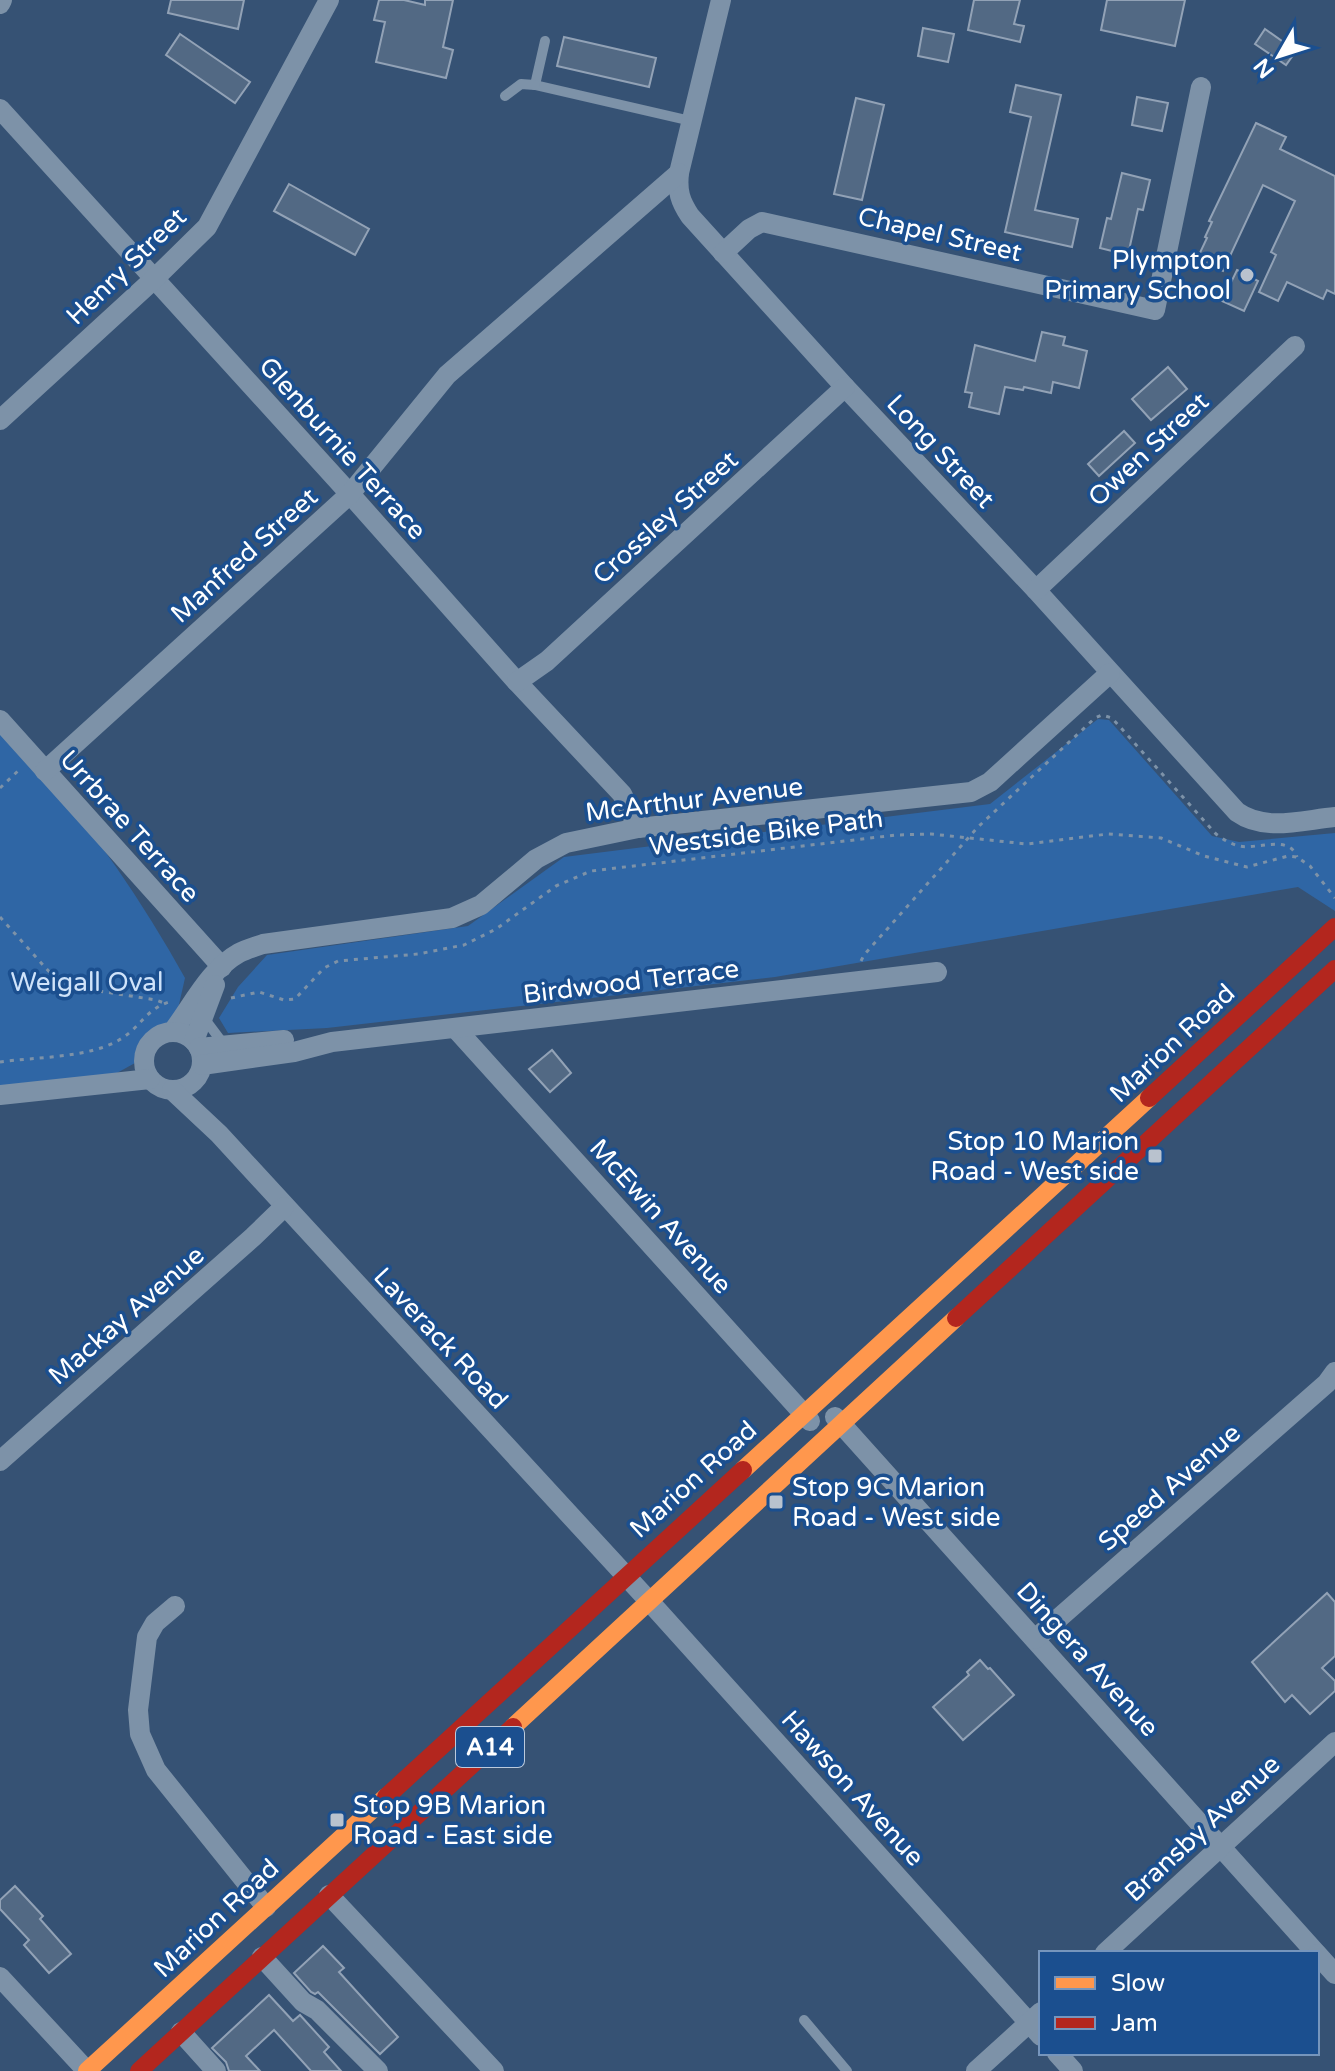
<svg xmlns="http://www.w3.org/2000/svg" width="1335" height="2071" viewBox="0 0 1335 2071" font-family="'Varela Round',sans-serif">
<rect width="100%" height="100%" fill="#365274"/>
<g fill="#2f66a5">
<path d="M1098,719l11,1 103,116 27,6 96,-9v78l-37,-24 -523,90 -448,51 -99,5 -9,-15 19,-31 29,-32 201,-29 96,-69 426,-53z"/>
<path d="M0,721c71,78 134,165 185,257l-12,53c-17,6 -23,10 -29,27l-47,26 -97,11z"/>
</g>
<g fill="#526984" stroke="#92a2b6" stroke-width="2">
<path d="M171,0h73l-6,29 -70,-16z"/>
<path d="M379,0h25l21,5v-5h28l-10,47 10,3 -7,28 -70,-16 9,-40 -11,-2z"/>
<path d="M974,0h46l-6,24 10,2 -4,16 -52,-12z"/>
<path d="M1107,0h78l-10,46 -74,-16z"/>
<path d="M923,28l31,6 -6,28 -30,-6z"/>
<path d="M1265,29l31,22 -10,14 -31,-21z"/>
<path d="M180,34l70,48 -15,21 -69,-48z"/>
<path d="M564,37l92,21 -7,29 -92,-21z"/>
<path d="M1016,85l45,10 -26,115 43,9 -6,28 -67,-15 26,-115 -21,-5z"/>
<path d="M1137,97l31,6 -6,28 -30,-6z"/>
<path d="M856,98l28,7 -22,95 -28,-6z"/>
<path d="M1256,123l30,14 -6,12 55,27v118l-8,-4 -4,9 -36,-17 -9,19 -19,-9 17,-37 -5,-3 24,-51 -32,-16 -40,86 -26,-12 10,-21 -2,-1 7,-15 -3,-1z"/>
<path d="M1122,173l28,7 -7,30 -5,-1 -10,46 -28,-7 7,-30 4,1z"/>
<path d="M289,184l80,45 -14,26 -81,-44z"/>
<path d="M1237,270l21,11 -14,30 -22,-10z"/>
<path d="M1042,332l23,5 -2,8 24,6 -8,37 -26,-6 -2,11 -27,-6 -1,3 -18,-3 -6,27 -30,-7 3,-14 -7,-1 10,-47 60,16z"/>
<path d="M1168,367l19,22 -36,31 -19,-21z"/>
<path d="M1124,431l11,12 -36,33 -11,-12z"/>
<path d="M552,1050l19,23 -21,19 -21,-23z"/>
<path d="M1327,1593l8,9v54l-13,12 13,13v10l-25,23 -18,-19 -7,7 -33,-40z"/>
<path d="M980,1660l8,9 2,-1 24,27 -51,45 -30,-33 36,-32 -2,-3z"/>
<path d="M15,1886l28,30 -3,3 31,35 -22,19 -25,-28 5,-5 -29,-31v-9z"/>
<path d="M323,1946l21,22 -5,4 59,65 -18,17 -62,-62 -3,2 -4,-2 -17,-19z"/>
<path d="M269,1995l24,26 7,-6 29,32 -5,5 17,19h-30l-37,-41 -28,26 14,15h-31l-3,-9 -14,-14z"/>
</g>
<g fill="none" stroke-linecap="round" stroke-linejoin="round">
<g stroke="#7d92a8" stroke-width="3" stroke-dasharray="4 6" stroke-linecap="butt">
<path d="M0,788l20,-19"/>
<path d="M0,917l61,68 95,15 8,3"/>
<path d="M861,961l3,-6 114,-128 117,-109 7,-3 10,3 104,116c7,5 14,10 23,12 18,4 50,-12 58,11"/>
<path d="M231,998l28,-6 25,8 11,-1 29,-31 14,-7 80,-7 46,-9 32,-16 60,-43 35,-15 305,-36 35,-1 96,10 81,-10 53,4 43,18 43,11 41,-11 9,1 13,9 25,32"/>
<path d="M0,1062c35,-5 89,-4 119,-22 20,-11 27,-31 50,-38"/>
</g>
<g stroke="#7d92a8" stroke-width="10">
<path d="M545,41l-10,44 156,36"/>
<path d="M505,96l16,-12 14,1"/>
<path d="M204,1018l21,28"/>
<path d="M804,2020l43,51"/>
</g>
<g stroke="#7d92a8" stroke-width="20">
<path d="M721,0l-42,173c-2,18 1,28 11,43l155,171 191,203 201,222c28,20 65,8 98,5"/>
<path d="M0,4l2,-4"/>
<path d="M0,109l350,385 167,188 105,112 16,34"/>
<path d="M723,253l26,-24 13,-7 393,88 46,-223"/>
<path d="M0,420l154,-141 53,-52 122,-227"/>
<path d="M1036,590l259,-244"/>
<path d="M517,682l30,-21 298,-274"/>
<path d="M0,720l222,247"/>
<path d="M45,771l305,-277 97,-119 232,-202"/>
<path d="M456,1029l354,392"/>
<path d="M173,1031c19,-25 37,-62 66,-78 7,-4 16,-6 24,-9l189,-26 29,-13 55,-46 30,-16 72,-15 333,-36 19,-10 120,-109"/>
<circle cx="173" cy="1061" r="29"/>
<path d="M194,1041l21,-56"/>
<path d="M199,1048l85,-8"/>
<path d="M202,1065l92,-13 38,-10 605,-70"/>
<path d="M172,1090l47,44 430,467 392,435"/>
<path d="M0,1095l150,-16"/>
<path d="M835,1417l481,536"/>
<path d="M0,1461l253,-224 31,-30"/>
<path d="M175,1606l-20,17 -8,14 -9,73 2,24 16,36 110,137"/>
<path d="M1035,1639l292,-256 8,-11"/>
<path d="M329,1895l165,176"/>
<path d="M1105,1953l230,-211"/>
<path d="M1317,1954l18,20"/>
<path d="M262,1957l41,45 14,8 61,61"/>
<path d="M0,1977l87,94"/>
<path d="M181,2032l35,39"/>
<path d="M1057,2053l16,18"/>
<path d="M976,2071l65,-59"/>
</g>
<g stroke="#ff974d" stroke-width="18">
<path d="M743,1470l406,-372"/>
<path d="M513,1727l443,-409"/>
<path d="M87,2071l299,-274"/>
</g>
<g stroke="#b3261e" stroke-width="18">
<path d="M1149,1098l186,-171"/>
<path d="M956,1318l379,-349"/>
<path d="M386,1797l357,-327"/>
<path d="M139,2071l374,-344"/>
</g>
</g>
<g fill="#b9c2ce" stroke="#1b4f8f" stroke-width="3">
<circle cx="1247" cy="275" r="8"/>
<rect x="1147" y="1148" width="16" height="16" rx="4"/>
<rect x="768" y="1494" width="16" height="16" rx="4"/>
<rect x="329" y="1812" width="16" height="16" rx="4"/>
</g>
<g text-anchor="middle" stroke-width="7" stroke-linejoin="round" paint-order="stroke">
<rect fill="#1b4f8f" stroke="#bbcadd" stroke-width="2" x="456" y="1727" width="68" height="40" rx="6"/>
<g font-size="24" font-weight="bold" fill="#fff">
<text x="490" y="1755">A14</text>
</g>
<g font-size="26" fill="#fff" stroke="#1b4f8f">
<text transform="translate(940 234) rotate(13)" y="9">Chapel Street</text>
<text transform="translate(126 266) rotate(-44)" y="9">Henry Street</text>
<text transform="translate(343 448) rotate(48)" y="9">Glenburnie Terrace</text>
<text transform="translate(1148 449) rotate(-43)" y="9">Owen Street</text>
<text transform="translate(941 451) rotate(47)" y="9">Long Street</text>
<text transform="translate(665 517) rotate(-42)" y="9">Crossley Street</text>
<text transform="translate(244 555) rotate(-42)" y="9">Manfred Street</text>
<text transform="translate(694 799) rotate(-7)" y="9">McArthur Avenue</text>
<text transform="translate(130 826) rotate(48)" y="9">Urrbrae Terrace</text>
<text transform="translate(766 832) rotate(-7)" y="9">Westside Bike Path</text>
<text transform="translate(631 981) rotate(-7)" y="9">Birdwood Terrace</text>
<text transform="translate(1172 1043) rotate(-43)" y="9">Marion Road</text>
<text transform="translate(661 1216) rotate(48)" y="9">McEwin Avenue</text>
<text transform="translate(126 1315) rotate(-41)" y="9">Mackay Avenue</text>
<text transform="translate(441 1338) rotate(47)" y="9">Laverack Road</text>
<text transform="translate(693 1479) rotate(-42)" y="9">Marion Road</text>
<text transform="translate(1169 1487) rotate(-41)" y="9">Speed Avenue</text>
<text transform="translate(1088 1659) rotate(48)" y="9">Dingera Avenue</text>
<text transform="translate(853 1788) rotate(48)" y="9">Hawson Avenue</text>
<text transform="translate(1202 1828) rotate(-43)" y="9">Bransby Avenue</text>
<text transform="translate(216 1918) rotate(-43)" y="9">Marion Road</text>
</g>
<g font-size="26" fill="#fff" stroke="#1b4f8f" text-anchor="end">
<text x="1231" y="269">Plympton<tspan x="1231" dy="30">Primary School</tspan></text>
<text x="1139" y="1150">Stop 10 Marion<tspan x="1139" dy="30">Road - West side</tspan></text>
<text x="792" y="1496" text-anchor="start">Stop 9C Marion<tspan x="792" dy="30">Road - West side</tspan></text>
<text x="353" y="1814" text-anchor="start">Stop 9B Marion<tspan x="353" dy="30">Road - East side</tspan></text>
</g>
<g font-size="26" fill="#cfe3fa" stroke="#1b4f8f">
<text x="87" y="991">Weigall Oval</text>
</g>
</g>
<rect x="1039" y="1951" width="280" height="104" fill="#1b4f8f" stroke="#7695bc" stroke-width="2"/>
<rect x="1055" y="1977" width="40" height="12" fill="#ff974d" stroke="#7695bc" stroke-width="2"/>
<text x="1111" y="1991" font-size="24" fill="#ffffff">Slow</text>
<rect x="1055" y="2017" width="40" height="12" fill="#b3261e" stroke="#7695bc" stroke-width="2"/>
<text x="1111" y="2031" font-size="24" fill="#ffffff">Jam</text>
<g transform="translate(1279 56) rotate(231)" stroke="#1b4f8f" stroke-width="6" paint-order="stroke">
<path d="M0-6L14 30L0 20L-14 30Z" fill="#ffffff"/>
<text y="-12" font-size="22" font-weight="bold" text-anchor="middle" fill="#ffffff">N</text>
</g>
</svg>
